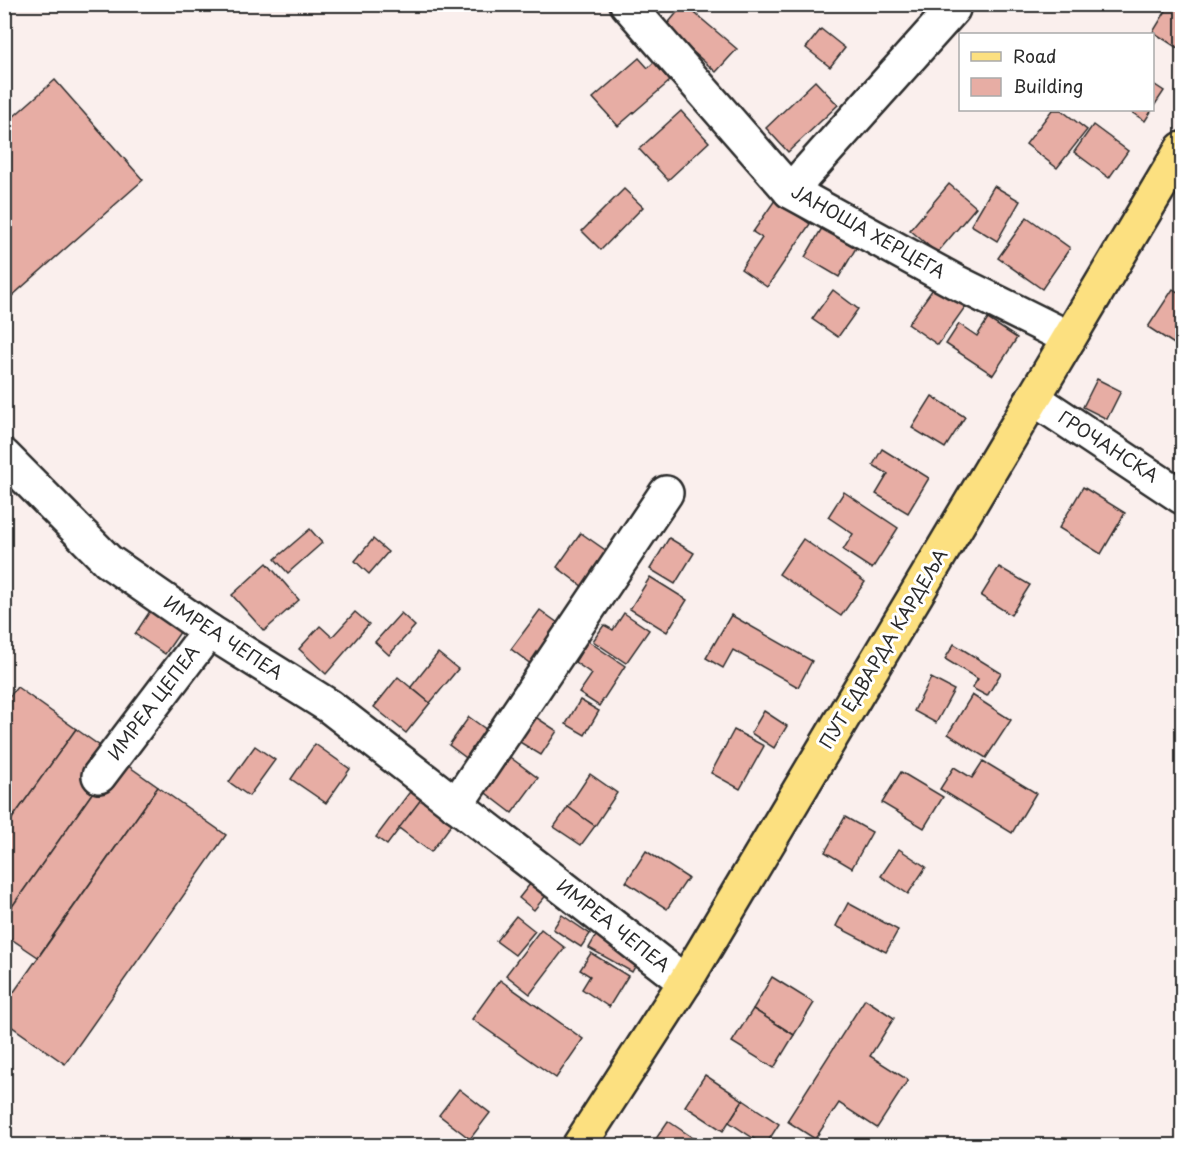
<svg xmlns="http://www.w3.org/2000/svg" width="1187" height="1150" viewBox="0 0 1187 1150" font-family="'Playpen Sans',sans-serif">
<rect width="100%" height="100%" fill="#faefed"/>
<filter id="ink" filterUnits="userSpaceOnUse"><feTurbulence type="fractalNoise" baseFrequency=".0167" numOctaves="2"/><feDisplacementMap in="SourceGraphic" scale="12" xChannelSelector="R" yChannelSelector="G"/><feConvolveMatrix kernelMatrix="1 2 1 2 8 2 1 2 1" color-interpolation-filters="sRGB"/></filter>
<g filter="url(#ink)">
<g fill="#e7ada4" stroke="#2b2b2b" stroke-width="1.5">
<path d="M684,4l53,45 -21,23 -51,-45z"/>
<path d="M1170,4l12,3v44l-29,-19z"/>
<path d="M821,29l24,19 -15,19 -24,-19z"/>
<path d="M639,58l9,10 6,-6 16,19 -52,45 -25,-28z"/>
<path d="M55,80l88,100 -139,123v-178z"/>
<path d="M815,81l23,24 -50,47 -22,-24z"/>
<path d="M1152,83l12,8 -12,18z"/>
<path d="M1052,110h9l26,20 -30,38 -31,-24z"/>
<path d="M1128,110h24l-7,11z"/>
<path d="M681,111l28,31 -41,38 -29,-31z"/>
<path d="M1093,125l35,26 -19,27 -35,-26z"/>
<path d="M949,184l27,23 -39,46 -27,-23z"/>
<path d="M994,186l26,15 -23,40 -26,-16z"/>
<path d="M624,189l19,18 -42,43 -19,-19z"/>
<path d="M775,200l35,24 -43,63 -26,-18 21,-31 -9,-6z"/>
<path d="M1027,217l43,31 -28,41 -44,-31z"/>
<path d="M822,228l34,20 -17,29 -34,-20z"/>
<path d="M935,286l30,21 -27,38 -30,-21z"/>
<path d="M1173,289l9,6v54l-34,-22z"/>
<path d="M833,290l25,19 -20,28 -26,-18z"/>
<path d="M988,319l29,19 -24,37 -47,-31 13,-20 18,12z"/>
<path d="M1097,379l24,12 -14,28 -24,-12z"/>
<path d="M932,396l33,21 -20,31 -33,-20z"/>
<path d="M882,449l47,29 -21,35 -32,-19 12,-20 -15,-9z"/>
<path d="M1083,487l42,26 -24,41 -42,-26z"/>
<path d="M844,492l54,36 -26,41 -29,-19 10,-16 -25,-17z"/>
<path d="M310,529l12,14 -34,30 -13,-14z"/>
<path d="M581,533l27,19 -25,35 -26,-20z"/>
<path d="M669,538l25,15 -19,31 -25,-15z"/>
<path d="M373,539l15,13 -19,22 -14,-13z"/>
<path d="M803,539l62,43 -24,34 -62,-42z"/>
<path d="M267,563l32,37 -35,31 -32,-36z"/>
<path d="M999,567l31,18 -19,30 -30,-19z"/>
<path d="M650,577l37,23 -20,32 -37,-23z"/>
<path d="M154,605l31,20 -20,29 -30,-20z"/>
<path d="M540,610l29,21 -29,40 -29,-22z"/>
<path d="M355,612l14,12 -43,50 -27,-25 21,-23 12,11z"/>
<path d="M401,613l14,13 -26,29 -14,-13z"/>
<path d="M624,613l25,17 -23,33 -33,-22 11,-16 9,5z"/>
<path d="M731,615l81,46 -14,26 -65,-37 -10,18 -17,-10z"/>
<path d="M588,641l37,25 -26,40 -20,-13 13,-19 -17,-12z"/>
<path d="M954,644l47,29 -14,23 -15,-8 6,-9 -33,-20z"/>
<path d="M438,653l20,16 -28,34 -19,-16z"/>
<path d="M398,677l32,26 -24,30 -32,-26z"/>
<path d="M931,678l23,12 -18,33 -22,-12z"/>
<path d="M17,687l59,42 -72,101v-126z"/>
<path d="M972,695l39,25 -25,38 -38,-24z"/>
<path d="M580,700l19,11 -14,24 -19,-11z"/>
<path d="M764,711l23,15 -13,22 -23,-15z"/>
<path d="M534,716l23,15 -16,24 -23,-14z"/>
<path d="M469,717l29,21 -21,28 -28,-21z"/>
<path d="M76,729l41,29 -113,160v-88z"/>
<path d="M734,730l30,16 -24,43 -29,-16z"/>
<path d="M315,744l35,25 -24,34 -35,-24z"/>
<path d="M255,746l20,14 -26,36 -20,-14z"/>
<path d="M507,755l31,23 -26,35 -30,-23z"/>
<path d="M117,758l41,29 -120,170 -34,-23v-16z"/>
<path d="M983,761l53,32 -24,40 -72,-44 14,-22 18,11z"/>
<path d="M901,772l42,25 -19,31 -42,-25z"/>
<path d="M590,774l27,19 -22,33 -27,-19z"/>
<path d="M415,785l11,8 -39,52 -11,-8z"/>
<path d="M158,787l68,48 -161,229 -61,-43v-15z"/>
<path d="M429,789l31,24 -29,39 -32,-24z"/>
<path d="M568,807l27,19 -14,19 -27,-18z"/>
<path d="M845,817l27,15 -20,36 -27,-16z"/>
<path d="M899,849l27,18 -18,27 -27,-18z"/>
<path d="M646,851l42,27 -21,31 -41,-27z"/>
<path d="M538,874l16,12 -20,24 -15,-12z"/>
<path d="M848,903l50,27 -12,22 -50,-26z"/>
<path d="M562,915l28,19 -9,13 -28,-18z"/>
<path d="M516,916l19,15 -20,24 -19,-14z"/>
<path d="M601,927l42,25 -11,20 -43,-24z"/>
<path d="M541,929l24,19 -35,46 -24,-19z"/>
<path d="M591,953l37,23 -19,31 -27,-18 8,-13 -10,-6z"/>
<path d="M772,977l42,26 -20,32 -41,-26z"/>
<path d="M500,980l83,59 -27,39 -84,-59z"/>
<path d="M865,999l29,19 -24,38 38,24 -31,48 -38,-25 -24,36 -28,-18z"/>
<path d="M753,1009l41,26 -20,33 -42,-26z"/>
<path d="M705,1075l38,25 -20,31 -38,-25z"/>
<path d="M459,1089l31,24 -20,26 -31,-24z"/>
<path d="M743,1100l36,24 -14,22 -36,-24z"/>
<path d="M668,1121l37,25h-54z"/>
</g>
<g fill="none" stroke-linecap="round" stroke-linejoin="round">
<g stroke="#2b2b2b" stroke-width="38">
<g id="minor">
<path d="M627,4l163,187 166,91 113,56"/>
<path d="M790,191l163,-182"/>
<path d="M1033,398l149,99"/>
<path d="M4,456l104,105 101,70 120,75 356,276"/>
<path d="M99,776l110,-145"/>
<path d="M456,805l210,-312"/>
</g>
</g>
<g stroke="#2b2b2b" stroke-width="38">
<path id="major" d="M579,1146l106,-164 497,-833"/>
</g>
<use href="#minor" stroke="#fff" stroke-width="33"/>
<use href="#major" stroke="#fce080" stroke-width="33"/>
</g>
</g>
<g text-anchor="middle" stroke-width="6" stroke-linejoin="round" paint-order="stroke">
<g font-size="18" fill="#2b2b2b" stroke="#fff">
<text transform="translate(868 232) rotate(29)" y="6">ЈАНОША ХЕРЦЕГА</text>
<text transform="translate(1108 447) rotate(33)" y="6">ГРОЧАНСКА</text>
<text transform="translate(223 638) rotate(33)" y="6">ИМРЕА ЧЕПЕА</text>
<text transform="translate(884 649) rotate(-59)" y="6">ПУТ ЕДВАРДА КАРДЕЉА</text>
<text transform="translate(154 703) rotate(-53)" y="6">ИМРЕА ЦЕПЕА</text>
<text transform="translate(613 926) rotate(38)" y="6">ИМРЕА ЧЕПЕА</text>
</g>
</g>
<rect width="1187" height="1150" fill="none" stroke="#fff" stroke-width="24"/>
<rect x="12" y="12" width="1163" height="1126" fill="none" stroke="#2b2b2b" stroke-width="2" filter="url(#ink)"/>
<rect x="959" y="33" width="195" height="78" fill="#ffffff" stroke="#aaaaaa" stroke-width="1.5"/>
<rect x="971" y="52" width="30" height="9" fill="#fce080" stroke="#aaaaaa" stroke-width="1.5"/>
<text x="1013" y="63" font-size="18" fill="#2b2b2b">Road</text>
<rect x="971" y="78" width="30" height="18" fill="#e7ada4" stroke="#aaaaaa" stroke-width="1.5"/>
<text x="1013" y="93" font-size="18" fill="#2b2b2b">Building</text>
</svg>
